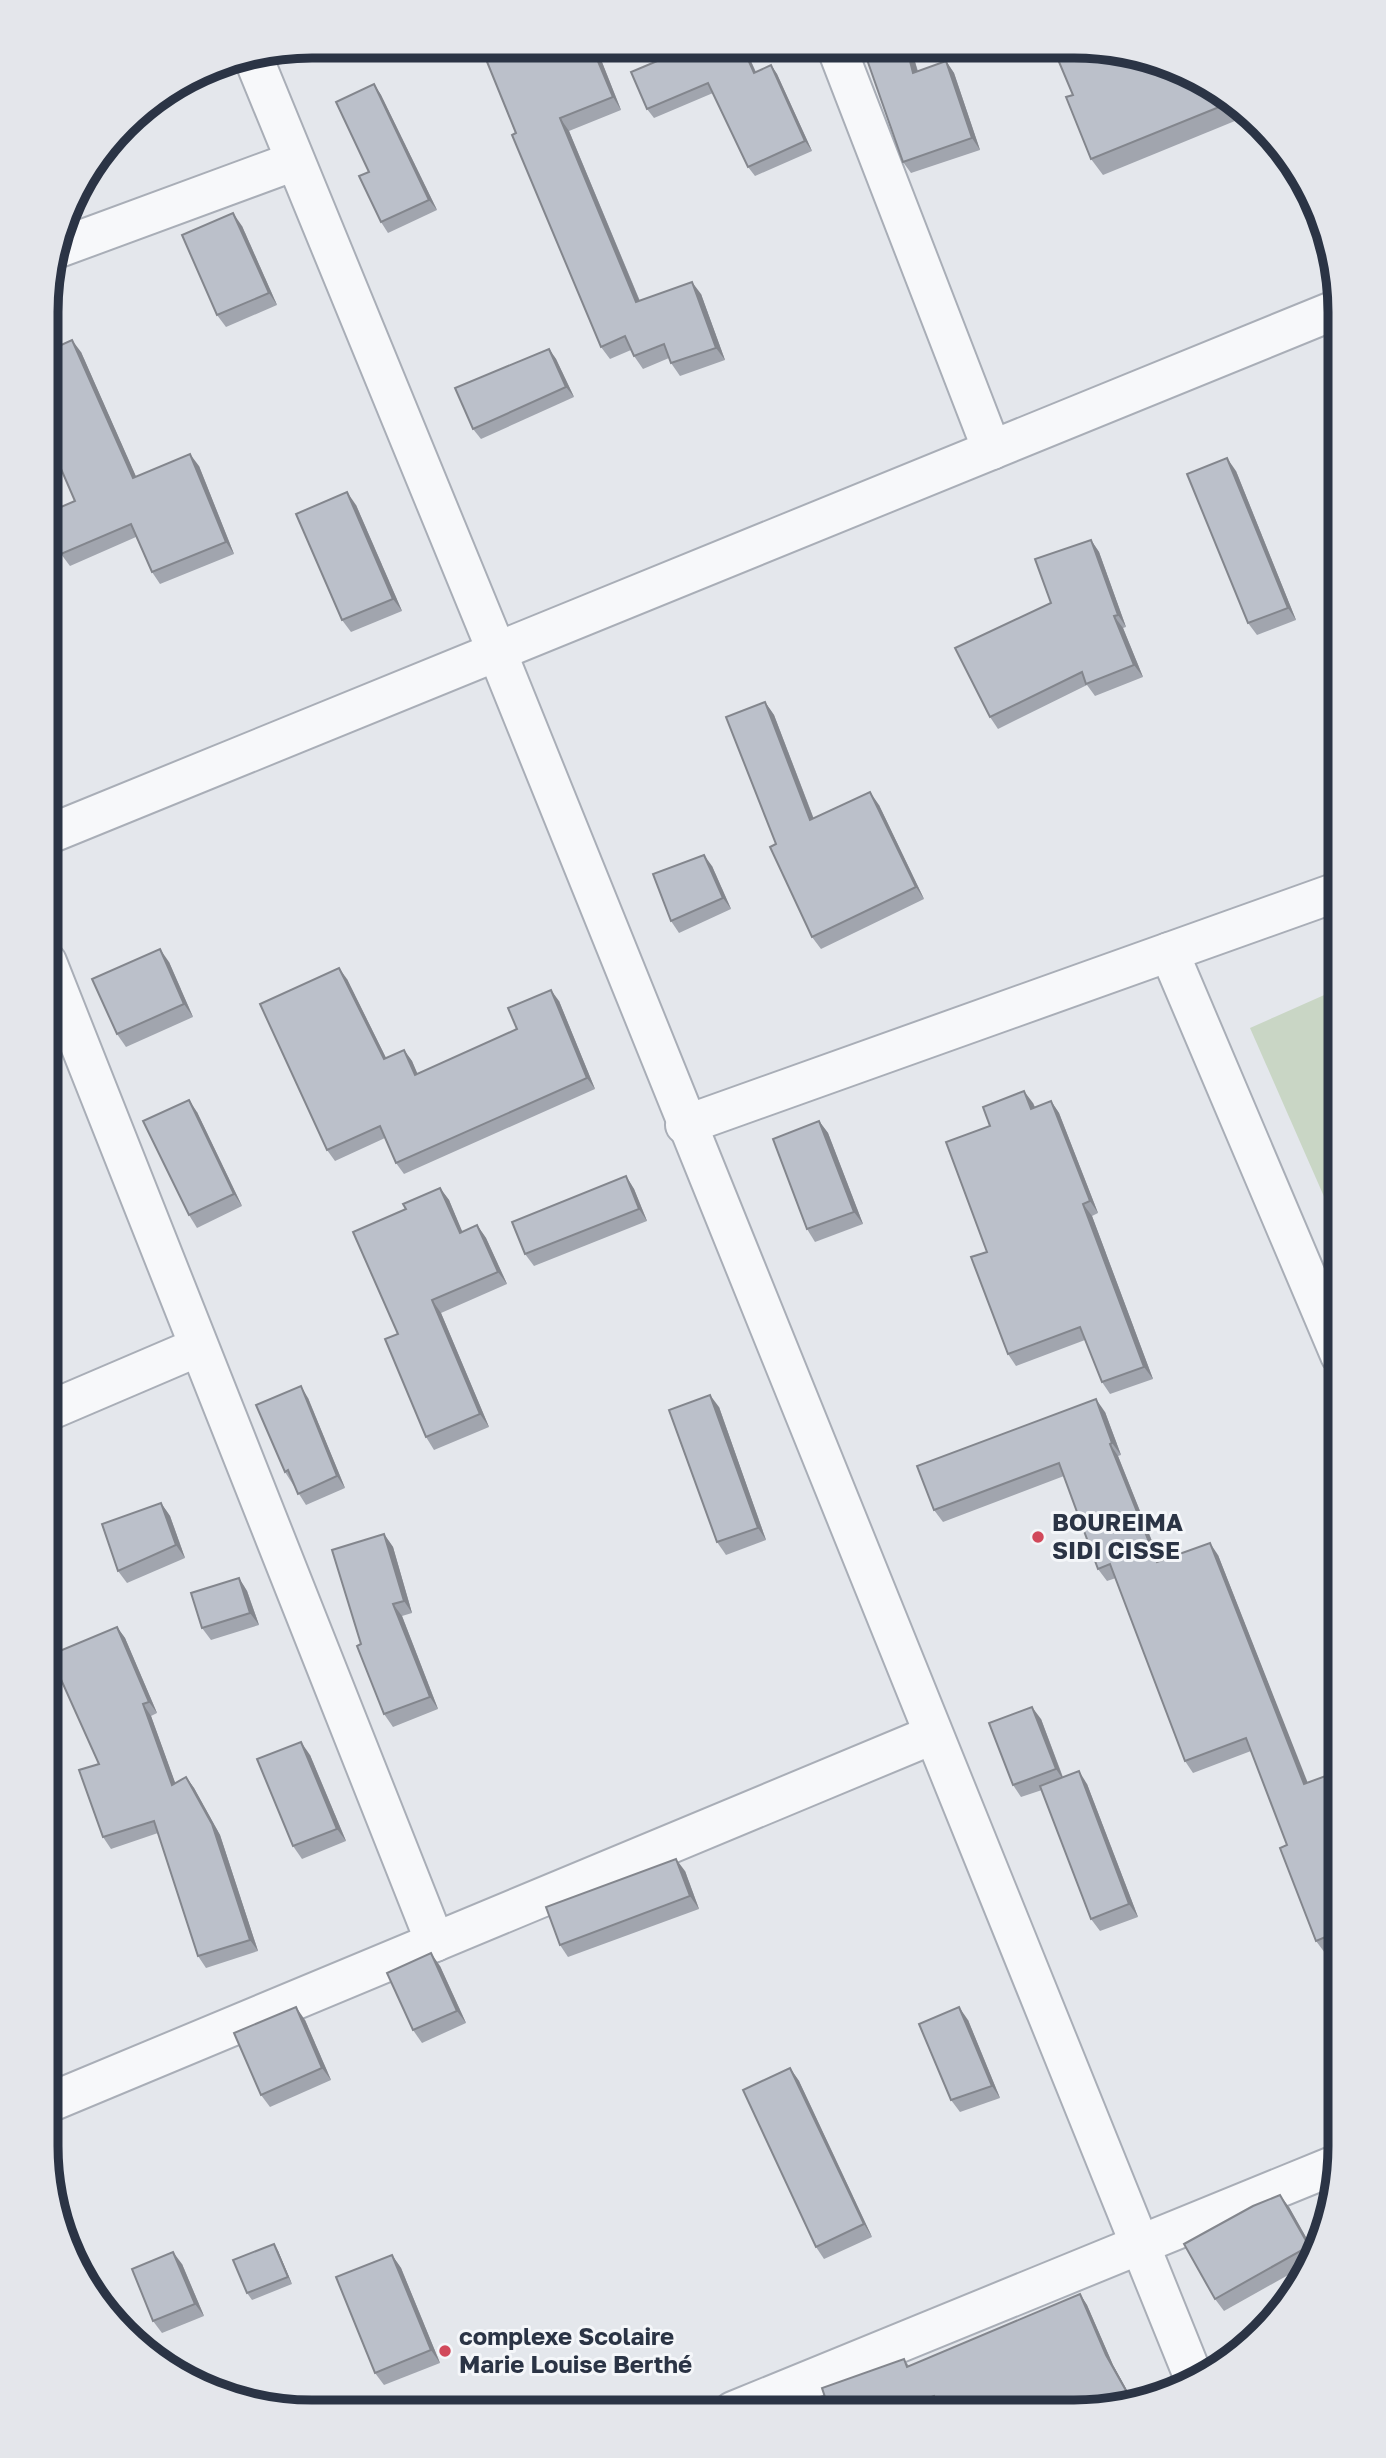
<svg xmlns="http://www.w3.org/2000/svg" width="1386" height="2458" viewBox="0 0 1386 2458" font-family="'Golos Text',sans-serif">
<rect width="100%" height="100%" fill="#e4e7ec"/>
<path fill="#c9d6c5" d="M1340,988v245l-90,-205z"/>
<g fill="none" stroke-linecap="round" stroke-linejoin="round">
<g stroke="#a9aeb7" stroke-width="42">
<g id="minor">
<path d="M837,49l155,401"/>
<path d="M253,57l244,595 698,1729"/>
<path d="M56,249l239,-88"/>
<path d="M47,835l1293,-527"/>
<path d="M1169,952l171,403"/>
<path d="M47,962l388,980"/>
<path d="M685,1125l655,-234"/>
<path d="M46,1412l152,-65"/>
<path d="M46,2104l886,-369"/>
<path d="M733,2411l607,-248"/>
</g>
</g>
<use href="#minor" stroke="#f7f8fa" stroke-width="38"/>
</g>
<g fill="#a1a5ae">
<path d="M481,47h115l25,63 -52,21 71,170 61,-7 24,66 -45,16 -9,-13 -2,-5 -26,11 -9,-13 -3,-6 -21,9 -9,-12z"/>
<path d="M745,48l11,24 15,-7 6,9 35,77 -57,25 -7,-9 -35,-74 -59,25 -7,-9z"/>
<path d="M870,49h41l7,22 28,-10 8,12 26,77 -69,23 -8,-11z"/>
<path d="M1192,73l60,41 -149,61 -12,-16 -18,-64z"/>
<path d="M374,84l7,11 56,115 -49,23 -7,-11 -12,-50z"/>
<path d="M242,226l35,79 -51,22 -9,-12z"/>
<path d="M549,349l7,10 18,38 -93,42 -8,-10z"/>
<path d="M81,352l55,125 63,-11 35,88 -74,30 -8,-12 -16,-35 -66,29 -9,-12 14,-53z"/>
<path d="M1236,471l60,149 -39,15 -9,-12z"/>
<path d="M356,505l46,106 -51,21 -9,-12z"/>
<path d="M1091,540l8,12 27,75 -3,1 20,49 -48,19 -8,-11 -89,44 -8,-12 61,-114z"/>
<path d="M765,702l9,13 40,104 65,-14 45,94 -103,50 -9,-12 -36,-93z"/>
<path d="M712,866l19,43 -52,24 -8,-12z"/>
<path d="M169,962l24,55 -67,30 -9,-13z"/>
<path d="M347,979l39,79 18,-8 8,11 5,13 100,-45 42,-28 36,88 -191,85 -8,-11 -11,-25 -50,23 -8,-11z"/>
<path d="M1051,1101l8,12 39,100 -6,3 61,163 -43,15 -8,-12 -17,-42 -69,26 -8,-12 -18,-228 43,-23 2,4z"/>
<path d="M197,1112l45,94 -45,22 -8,-13z"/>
<path d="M819,1121l9,12 35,91 -48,18 -8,-13z"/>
<path d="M626,1176l8,13 13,32 -113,45 -9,-12z"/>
<path d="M440,1188l9,12 13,32 15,-7 9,13 21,46 -66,29 48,114 -55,23 -8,-13 -28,-103 8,-125z"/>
<path d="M308,1398l37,90 -39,17 -21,-33z"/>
<path d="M719,1407l47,133 -40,15 -9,-13z"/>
<path d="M1105,1412l16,43 -3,1 42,105 58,-6 89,228 24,-9 9,12v161l-15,6 -9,-12 -29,-96 -36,-94 -58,22 -8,-12 -69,-183 -9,3 -9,-12 -34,-93 -121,46 -9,-12z"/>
<path d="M161,1503l9,13 15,42 -58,25 -9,-12z"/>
<path d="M384,1534l9,13 19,66 -10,3 36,93 -45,18 -9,-13 -23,-70z"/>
<path d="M239,1578l8,13 12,34 -48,15 -9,-12z"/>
<path d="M46,1616l8,21 -8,3z"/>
<path d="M117,1627l8,11 32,75 -6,3 24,67 11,-6 8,11 26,47 38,116 -52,17 -8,-12 -40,-123 -47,16 -8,-12 -4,-73z"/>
<path d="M1041,1719l22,58 24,7 51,133 -38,14 -9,-12 -49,-129 -21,7 -8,-12z"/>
<path d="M310,1755l36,86 -44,18 -9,-13z"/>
<path d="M685,1871l14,38 -131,48 -8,-12z"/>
<path d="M440,1966l26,57 -44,20 -9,-13z"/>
<path d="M305,2020l26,60 -61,27 -9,-12z"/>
<path d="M968,2020l32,78 -40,14 -9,-12z"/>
<path d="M790,2068l9,13 73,156 -48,22 -8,-12z"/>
<path d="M1289,2207l27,48 -3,6 -89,50 -9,-12z"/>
<path d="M274,2244l4,7 14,33 -40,16 -5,-7z"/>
<path d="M392,2255l9,13 39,95 -56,22 -9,-12z"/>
<path d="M182,2264l22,52 -42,17 -9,-12z"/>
<path d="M1080,2294l7,11 26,60 21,38 -60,9 -135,-4 -12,4h-97l74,-53 5,7z"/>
</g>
<g fill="#83868d">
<path d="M592,47h4l25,63 -8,-13z"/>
<path d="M743,48h2l15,34 -6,-9z"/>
<path d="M907,49h4l1,2 9,33 -8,-11z"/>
<path d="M946,61l8,12 26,77 -8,-12z"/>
<path d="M771,65l6,9 35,77 -7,-10z"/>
<path d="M374,84l7,11 56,115 -8,-10z"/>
<path d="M560,118l9,13 76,183 -9,-12z"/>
<path d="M233,213l9,13 35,79 -8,-12z"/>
<path d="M692,282l9,12 24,66 -9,-12z"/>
<path d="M72,340l9,12 61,138 -9,-12z"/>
<path d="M549,349l7,10 18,38 -8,-10z"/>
<path d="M190,454l9,12 35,88 -8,-12z"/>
<path d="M1227,458l9,13 60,149 -8,-12z"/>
<path d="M347,492l9,13 46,106 -9,-12z"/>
<path d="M1091,540l8,12 27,75 -8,-12z"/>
<path d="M1114,616l9,12 20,49 -9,-12z"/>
<path d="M765,702l9,13 45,118 -9,-13z"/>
<path d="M870,792l9,13 45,94 -8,-12z"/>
<path d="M704,855l8,11 19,43 -8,-11z"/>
<path d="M160,949l9,13 24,55 -9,-13z"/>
<path d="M339,968l8,11 45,91 -8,-11z"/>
<path d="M551,990l8,11 36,88 -8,-11z"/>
<path d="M404,1050l8,11 11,25 -8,-11z"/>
<path d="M1024,1091l9,12 7,18 -9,-12z"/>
<path d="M189,1100l8,12 45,94 -8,-12z"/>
<path d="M1051,1101l8,12 39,100 -8,-12z"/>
<path d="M819,1121l9,12 35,91 -9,-12z"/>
<path d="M626,1176l8,13 13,32 -8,-12z"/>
<path d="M440,1188l9,12 19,45 -8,-12z"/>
<path d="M1083,1204l9,12 61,163 -9,-12z"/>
<path d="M477,1225l9,13 21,46 -9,-12z"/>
<path d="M432,1300l9,13 48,114 -9,-13z"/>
<path d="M301,1386l7,12 37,90 -8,-12z"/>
<path d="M710,1395l9,12 47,133 -8,-12z"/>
<path d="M1096,1399l9,13 16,43 -9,-12z"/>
<path d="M1110,1444l8,12 47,118 -8,-12z"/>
<path d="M161,1503l9,13 15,42 -9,-13z"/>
<path d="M384,1534l9,13 19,66 -8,-12z"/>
<path d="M1210,1543l8,12 95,241 -9,-12z"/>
<path d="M239,1578l8,13 12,34 -9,-12z"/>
<path d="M393,1604l9,12 36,93 -8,-12z"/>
<path d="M46,1616l8,21 -8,-11z"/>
<path d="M117,1627l8,11 32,75 -8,-11z"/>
<path d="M143,1704l8,12 29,80 -8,-11z"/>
<path d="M1032,1707l9,12 23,62 -8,-12z"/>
<path d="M301,1742l9,13 36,86 -9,-12z"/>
<path d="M1079,1771l8,13 51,133 -9,-13z"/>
<path d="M1331,1774l9,14v9z"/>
<path d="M186,1777l8,11 26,47 38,116 -8,-11z"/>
<path d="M676,1859l9,12 14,38 -9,-13z"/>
<path d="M431,1953l9,13 26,57 -9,-12z"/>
<path d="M296,2007l9,13 26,60 -9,-12z"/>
<path d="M959,2007l9,13 32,78 -8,-12z"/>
<path d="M790,2068l9,13 73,156 -8,-13z"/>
<path d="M1280,2195l9,12 27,48 -7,-9z"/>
<path d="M274,2244l4,7 14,33 -4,-7z"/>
<path d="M173,2252l9,12 22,52 -9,-12z"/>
<path d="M392,2255l9,13 39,95 -9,-13z"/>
<path d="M1080,2294l7,11 26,60 21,38h-1l-27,-48z"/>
</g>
<g fill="#bbc0ca" stroke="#83868d" stroke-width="2">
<path d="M481,47h111l21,50 -53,21 76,184 56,-20 24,66 -45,15 -7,-19 -30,12 -9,-20 -24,11 -89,-212 4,-2z"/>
<path d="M688,48h55l11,25 17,-8 34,76 -57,26 -40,-84 -61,26 -16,-37z"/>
<path d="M870,49h37l6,24 33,-12 26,77 -69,24 -39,-111z"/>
<path d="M1054,50l72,1 66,22 42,28 -143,58 -25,-62 7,-2z"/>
<path d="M374,84l55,116 -48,22 -22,-46 10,-4 -33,-70z"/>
<path d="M233,213l36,80 -52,22 -35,-80z"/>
<path d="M72,340l61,138 57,-24 36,88 -74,30 -21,-48 -70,30 -14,-34v-7l28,-12 -27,-62v-88z"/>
<path d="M549,349l17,38 -93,42 -18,-41z"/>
<path d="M1227,458l61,150 -40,15 -61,-149z"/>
<path d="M347,492l46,107 -51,21 -46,-106z"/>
<path d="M1091,540l27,75 -4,1 20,49 -48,19 -4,-12 -92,45 -35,-69 96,-45 -16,-44z"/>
<path d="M765,702l45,118 60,-28 46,95 -104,50 -42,-90 6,-3 -50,-127z"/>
<path d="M704,855l19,43 -52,23 -18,-47z"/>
<path d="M160,949l24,55 -67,30 -25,-55z"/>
<path d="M339,968l45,91 20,-9 11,25 102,-46 -9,-21 43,-18 36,88 -191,85 -16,-37 -53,24 -67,-146z"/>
<path d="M1024,1091l7,18 20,-8 39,100 -7,3 61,163 -42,15 -22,-55 -72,27 -37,-97 16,-5 -41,-110 44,-16 -7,-19z"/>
<path d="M189,1100l45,94 -45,21 -46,-94z"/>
<path d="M819,1121l35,91 -47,17 -34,-90z"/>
<path d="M626,1176l13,33 -114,45 -13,-32z"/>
<path d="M440,1188l20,45 17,-8 21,47 -66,28 48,114 -54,23 -41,-98 13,-5 -45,-102 53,-23 -3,-5z"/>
<path d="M301,1386l36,90 -39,18 -10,-24 -3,2 -29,-67z"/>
<path d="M710,1395l48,133 -41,14 -48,-132z"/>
<path d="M1096,1399l16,44 -2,1 47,118 53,-19 94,241 27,-10 9,23v87h-1l1,3v44l-24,10 -36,-93 7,-3 -41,-107 -61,23 -75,-197 -12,5 -39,-106 -125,47 -17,-44z"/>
<path d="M161,1503l15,42 -58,26 -16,-47z"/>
<path d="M384,1534l20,67 -11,3 37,93 -46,17 -27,-68 4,-2 -29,-94z"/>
<path d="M239,1578l11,35 -48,15 -11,-35z"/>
<path d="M117,1627l32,75 -6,2 29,81 14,-8 26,47 38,116 -52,16 -44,-135 -51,16 -24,-67 20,-6 -49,-109z"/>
<path d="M1032,1707l24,62 -43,16 -24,-62z"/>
<path d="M301,1742l36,87 -44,17 -36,-87z"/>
<path d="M1079,1771l50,133 -38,15 -51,-133z"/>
<path d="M676,1859l14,37 -130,49 -14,-38z"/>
<path d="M431,1953l26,58 -44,19 -26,-57z"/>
<path d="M296,2007l26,61 -61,27 -27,-62z"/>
<path d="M959,2007l33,79 -41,14 -32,-76z"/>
<path d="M790,2068l74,156 -48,23 -73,-157z"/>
<path d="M1280,2195l29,51 -94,53 -31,-55 69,-38z"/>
<path d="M274,2244l14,33 -41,16 -14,-33z"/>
<path d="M173,2252l22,52 -42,17 -21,-52z"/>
<path d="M392,2255l39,95 -56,23 -39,-96z"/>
<path d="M1080,2294l26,61 27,48 -59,9h-134l-6,-16 -45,16h-59l-8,-24 82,-29 3,8z"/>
<path d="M158,2356l3,8 -9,-5z"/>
</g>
<g fill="#d1495b" stroke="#f4f6f9" stroke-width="2.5">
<circle cx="1038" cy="1537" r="7"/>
<circle cx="445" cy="2351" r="7"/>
</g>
<g text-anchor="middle" stroke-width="6" stroke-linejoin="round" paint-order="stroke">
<g font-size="24" font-weight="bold" fill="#2b3445" stroke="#f4f6f9" text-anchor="start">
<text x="1052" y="1531">BOUREIMA<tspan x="1052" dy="28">SIDI CISSE</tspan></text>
<text x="459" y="2345">complexe Scolaire<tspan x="459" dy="28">Marie Louise Berthé</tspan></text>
</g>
</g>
<path d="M0 0H1386V2458H0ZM312 58H1074A254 254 0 0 1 1328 312V2146A254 254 0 0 1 1074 2400H312A254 254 0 0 1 58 2146V312A254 254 0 0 1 312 58Z" fill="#e4e6eb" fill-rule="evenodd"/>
<path fill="none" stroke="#2b3445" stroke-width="9" d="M312 58H1074A254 254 0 0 1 1328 312V2146A254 254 0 0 1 1074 2400H312A254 254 0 0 1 58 2146V312A254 254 0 0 1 312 58Z"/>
</svg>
